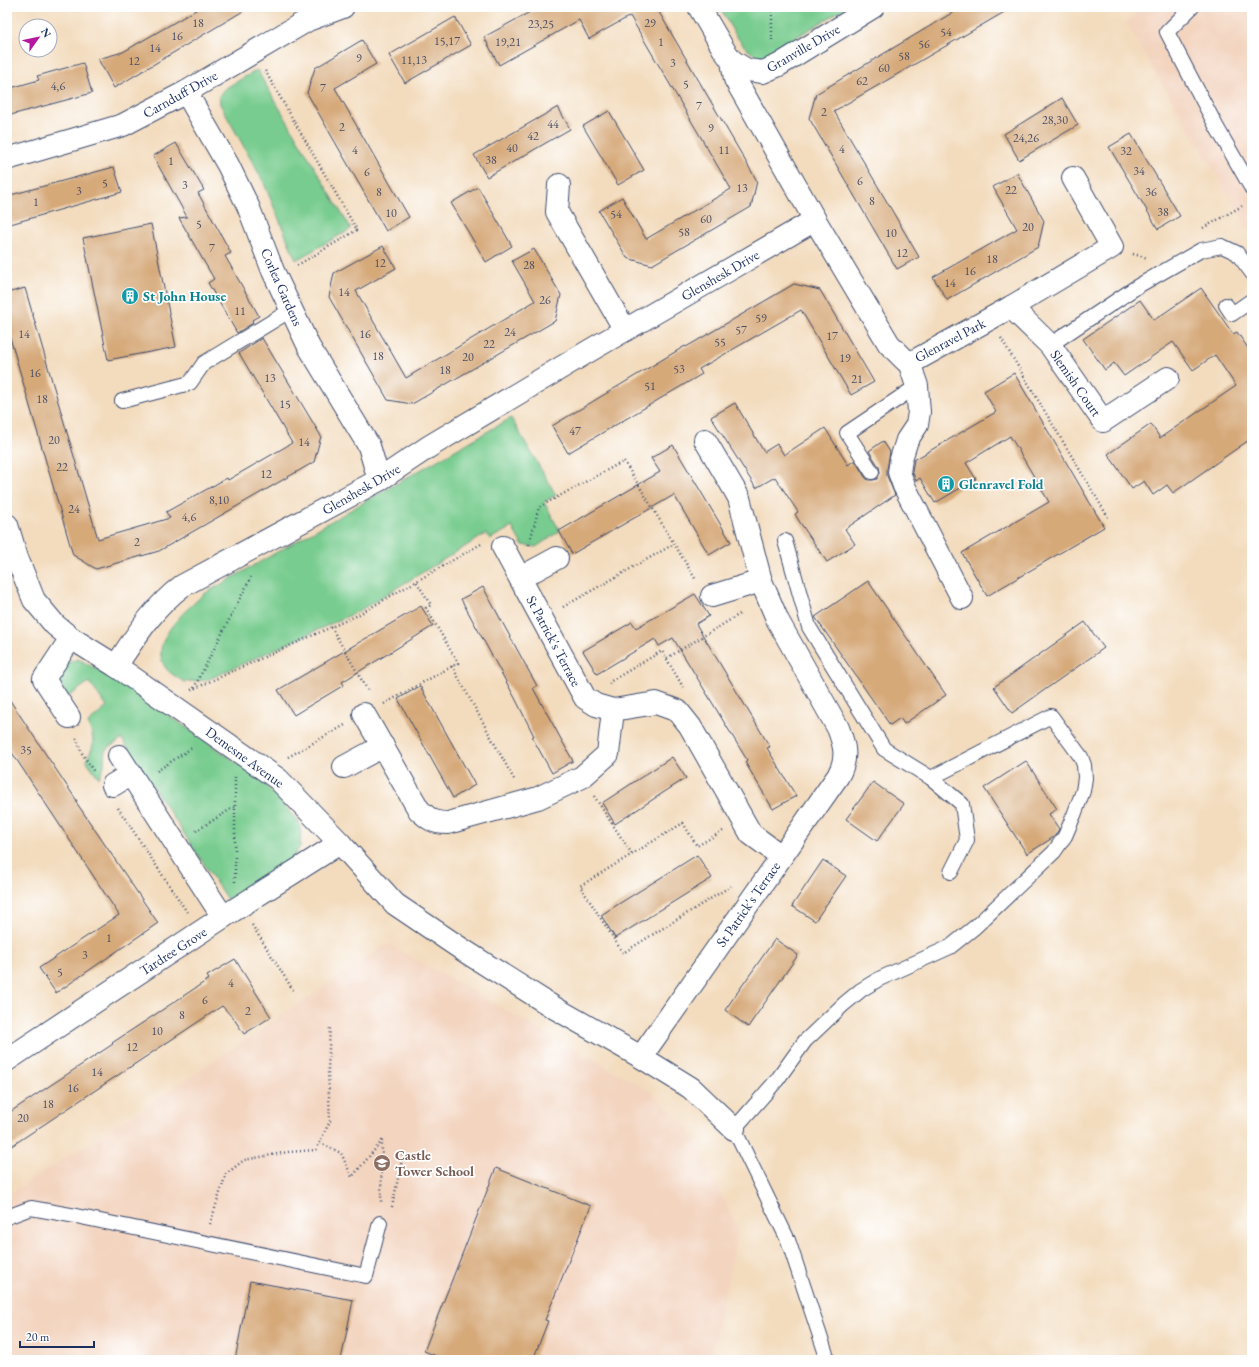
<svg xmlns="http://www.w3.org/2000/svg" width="1259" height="1367" viewBox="0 0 1259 1367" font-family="'EB Garamond',serif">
<rect width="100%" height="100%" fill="#fff"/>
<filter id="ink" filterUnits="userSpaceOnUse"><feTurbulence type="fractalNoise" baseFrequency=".025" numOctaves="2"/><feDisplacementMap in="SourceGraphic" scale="8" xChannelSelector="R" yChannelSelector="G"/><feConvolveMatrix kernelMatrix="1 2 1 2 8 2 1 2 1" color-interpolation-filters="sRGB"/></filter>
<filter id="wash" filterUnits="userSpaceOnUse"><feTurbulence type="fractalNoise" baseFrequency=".012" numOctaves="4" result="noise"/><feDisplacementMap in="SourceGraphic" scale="16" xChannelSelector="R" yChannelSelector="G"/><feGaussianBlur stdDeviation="0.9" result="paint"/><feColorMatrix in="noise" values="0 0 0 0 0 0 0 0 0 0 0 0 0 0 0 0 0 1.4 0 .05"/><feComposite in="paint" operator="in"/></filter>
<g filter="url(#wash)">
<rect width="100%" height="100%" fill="#f3dcbe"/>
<g fill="#f3d4bf">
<path d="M1143,7h109v228l-126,-212z"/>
<path d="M388,944l265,149 37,37 48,99 -27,131h-704v-165l132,-84z"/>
</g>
<g fill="#78cc8f" stroke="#4a7e76">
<path d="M720,7h127l-62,37 1,10c-5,1 -10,4 -15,4 -25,4 -42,-34 -51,-51z"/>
<path d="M257,70l94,159 -55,31 -33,-79 -43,-77 -1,-8 5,-7z"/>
<path d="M511,418l45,77 -12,7 16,29 -24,16 -14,-2 -10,-18 -22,12 -4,-5 -129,78 -150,68 -23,2c-6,-4 -15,-9 -19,-15 -17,-27 22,-57 39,-73z"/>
<path d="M78,659l43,23 139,97 39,43 2,12 -1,13 -7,11 -65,43 -106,-162 -17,11 -1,16 -5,12 -13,-18c10,-16 8,-20 2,-37l19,-16 -18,-25 -21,15 -9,-15 6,-18z"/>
</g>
<g id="blocks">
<g fill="#d6a979">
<path d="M201,7h49l-136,81 -16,-29 25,-7z"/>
<path d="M539,7h117l101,174 -6,26 -99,58 -25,-7 -28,-47 23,-14 24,42 85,-50 -101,-173 -41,23 -10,-19 -80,45 -15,-28z"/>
<path d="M962,7h51l-179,104 85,146 -22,12 -88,-151 7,-24z"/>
<path d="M455,17l16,28 -66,38 -16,-28z"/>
<path d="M362,40l14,24 -41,24 74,129 -23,14 -79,-138 8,-25z"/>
<path d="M83,63l9,30 -85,23v-27l32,-9 -2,-4z"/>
<path d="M1062,98l16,27 -59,35 -15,-26z"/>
<path d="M558,107l12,22 -83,48 -13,-22z"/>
<path d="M609,111l35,59 -26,15 -35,-59z"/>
<path d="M1131,134l49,82 -22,13 -49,-82z"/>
<path d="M176,143l28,47 -6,3 33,60 -6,3 34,60 -7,4 1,3 -16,10 -29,-50 6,-4 -35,-61 8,-1 -34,-61z"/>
<path d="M114,167l8,25 -115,33v-29z"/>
<path d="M1017,173l27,48 -6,26 -91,53 -14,-23 84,-48 -24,-42z"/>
<path d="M478,187l34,59 -26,16 -35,-59z"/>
<path d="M151,224l25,123 -68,13 -25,-122z"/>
<path d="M383,246l13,22 -40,23 50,87 129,-77 -23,-40 22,-12 27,46 -6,26 -143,83 -24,-4 -59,-103 5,-24z"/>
<path d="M794,284l26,6 54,92 -23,13 -50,-85 -102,59 3,5 -134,79 -16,-27 133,-80 1,1z"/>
<path d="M25,288l73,251 72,-21 -4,-6 61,-34 1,2 64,-37 -53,-90 23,-15 59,98 -7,26 -155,89 -63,18 -23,-14 -66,-228v-34z"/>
<path d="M1201,288l32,46 4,-2 15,22v84l-79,55 -6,-8 -14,10 -9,-14 -12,8 -24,-35 43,-30 9,14 76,-52 -21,-31 -22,15 -20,-28 -49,34 -10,-13 -9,7 -22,-31 57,-39 14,20z"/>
<path d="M1014,373l90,154 -117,69 -25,-43 87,-51 -39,-66 -44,27 10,16 -41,24 -15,-25 -4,3 -4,-10 2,-11 82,-48 -12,-21z"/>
<path d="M735,403l29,49 13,-8 7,11 41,-27 23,37 7,-5 10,17 3,3h5l4,-1 3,-7 -1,-5 -10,-16 14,-10 7,11 -3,18v6l8,19 -50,34 10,15 -28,18 -28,-41 -4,-7 3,-2 -23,-35 -19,11 -45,-71z"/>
<path d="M673,445l58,97 -22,13 -35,-60 -102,59 -13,-23 101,-59 -9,-14z"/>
<path d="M868,581l78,114 -42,29 -4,-6 -10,7 -75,-108z"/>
<path d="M483,587l54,99 -4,2 40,73 -21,12 -20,-36 2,-1 -19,-38 -54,-99z"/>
<path d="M695,594l14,22 -13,8 74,123 -3,1 29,48 -23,13 -28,-47 2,-2 -74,-122 -14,8 -4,-7 -58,35 -14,-23 49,-29 4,6z"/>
<path d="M421,606l12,20 -91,56 2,3 -50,30 -16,-25z"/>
<path d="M1085,622l19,26 -92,65 -18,-26z"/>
<path d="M420,686l55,99 -22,13 -55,-99z"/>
<path d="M7,696l70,105 -1,1 82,121 -102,70 -17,-25 80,-53 -112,-170z"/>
<path d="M672,757l14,21 -71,46 -13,-21z"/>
<path d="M1026,761l31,48 -8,5 10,15 -5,8 -27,17 -43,-66z"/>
<path d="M873,782l31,22 -27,37 -31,-22z"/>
<path d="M697,855l15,23 -97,60 -14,-23z"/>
<path d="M823,860l23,16 -31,45 -23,-15z"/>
<path d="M775,939l23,16 -50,72 -23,-17z"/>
<path d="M235,959l36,58 -27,17 -10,-15 -12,-13 -215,143v-35l106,-70 -1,-1 97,-64 -2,-3z"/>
<path d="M496,1168l95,38 -46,114 3,1 -15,39h-87l-22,-9z"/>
<path d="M250,1281l103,19 -12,60h-106z"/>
</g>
</g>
</g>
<g filter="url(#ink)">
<use href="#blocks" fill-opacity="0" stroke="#3b496c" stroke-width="1"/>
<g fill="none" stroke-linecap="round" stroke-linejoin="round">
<g stroke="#3b496c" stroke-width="16">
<g id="lane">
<path d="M1192,7l-25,25 49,94 36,63"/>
<path d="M1226,305l6,9 20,-14"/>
<path d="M1050,345l88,-59 63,-36 21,-4 15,7 15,20"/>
<path d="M122,401l68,-18 14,-20 87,-53"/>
<path d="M872,472l-25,-39 70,-47"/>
<path d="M785,541l24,86 75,122 47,29 120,-62 30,41 3,8 1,13 -2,13 -9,24 -9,21 -11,16 -79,75 -25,20 -71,32 -18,11 -17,14 -39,37 -28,39 -43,49 54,111 40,120"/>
<path d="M931,778l31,26 5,36 -16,32"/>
<path d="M7,1217l24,-9 45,8 290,60 14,-53"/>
</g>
</g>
<g stroke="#3b496c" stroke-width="24">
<g id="street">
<path d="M699,7l25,43 8,11 3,18 80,141 74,124 17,17 3,1 7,-2 95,-53 101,-60 -39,-69"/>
<path d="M732,61l15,9 16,2 16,-7 94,-58"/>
<path d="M186,92l42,73 20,41 25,65 36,76 60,99 10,34"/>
<path d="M7,159l116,-34 63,-33 122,-72 35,-13"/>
<path d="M559,185l-2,27 68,118"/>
<path d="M1011,307l39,38 53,76 65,-43"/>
<path d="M909,362l8,24 2,26 -2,13 -10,15 -6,19 -2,13 5,14 58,112"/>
<path d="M7,525l10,33 17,42 21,25 16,13 45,28 162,113 62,64 55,61 68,46 90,57 88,50 50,31 43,41"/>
<path d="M503,547l82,151 11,7 17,5 43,-7 22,8 12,15 61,108 30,22"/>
<path d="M520,578l37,-20"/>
<path d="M712,596l49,-15"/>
<path d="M116,666c20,-30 37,-58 66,-80l197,-106 51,-34 159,-95 226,-131"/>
<path d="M364,714l55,96c11,10 15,13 29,13l90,-25 44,-21 26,-23 5,-44"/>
<path d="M69,717l-25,-38 27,-41"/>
<path d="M119,756l104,161"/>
<path d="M344,767l39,-21"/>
<path d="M113,785l18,-11"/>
<path d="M641,1057l197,-281c10,-18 7,-30 0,-48l-60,-107 -17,-40 -22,-83 -5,-9 -29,-49"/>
<path d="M7,1060l216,-143 117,-74"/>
</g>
</g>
<g stroke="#3b496c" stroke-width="2.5" stroke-dasharray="1 3" stroke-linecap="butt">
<path d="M772,7v35"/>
<path d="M265,71l92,159 -61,36"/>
<path d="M1203,228l39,-22"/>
<path d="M1133,254l15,4"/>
<path d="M1001,338l107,179"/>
<path d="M529,545l10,-38 85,-46 72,119"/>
<path d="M563,607l111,-63"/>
<path d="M331,627l37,64"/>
<path d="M667,658l73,-44"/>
<path d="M452,666l63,115"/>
<path d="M609,684l2,-3 51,-30 21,36"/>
<path d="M194,688l57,-111"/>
<path d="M191,690l165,-74 125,-72"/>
<path d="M384,704l74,-41 -32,-55 5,-3 -15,-24"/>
<path d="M76,738l6,15 12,19"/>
<path d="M288,757l57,-32"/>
<path d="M157,771l36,-24"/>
<path d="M235,777v105"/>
<path d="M594,796l38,58"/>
<path d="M118,808l69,104"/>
<path d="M196,831l38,-24"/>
<path d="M723,831l-26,15 -14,-23 -103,63 43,67 108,-67"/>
<path d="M252,925l41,65"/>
<path d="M320,1143l21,10 11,24 30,-36 -1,63"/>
<path d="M392,1207l12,-57"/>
<path d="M210,1224l16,-50 18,-14 44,-8 28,-2 14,-29 -2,-50 2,-45"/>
</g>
<use href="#lane" stroke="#fff" stroke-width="14"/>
<use href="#street" stroke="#fff" stroke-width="22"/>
</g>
</g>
<defs>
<g id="building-disc" transform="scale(0.9)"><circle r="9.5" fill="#0f9aa8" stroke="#fff"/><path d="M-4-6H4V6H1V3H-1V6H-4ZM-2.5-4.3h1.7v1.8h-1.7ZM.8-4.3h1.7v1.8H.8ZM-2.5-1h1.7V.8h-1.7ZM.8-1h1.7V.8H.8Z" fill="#fff"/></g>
<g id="school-disc" transform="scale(0.9)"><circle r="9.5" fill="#8d6e63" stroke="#fff"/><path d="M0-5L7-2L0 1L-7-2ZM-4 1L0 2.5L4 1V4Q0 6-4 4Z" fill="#fff"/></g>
</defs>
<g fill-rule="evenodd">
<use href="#building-disc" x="130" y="296"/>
<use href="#building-disc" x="946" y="484"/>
<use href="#school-disc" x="382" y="1163"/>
</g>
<g text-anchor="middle" stroke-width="3.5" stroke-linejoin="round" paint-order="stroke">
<g font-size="12" fill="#4a4e65">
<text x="198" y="27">18</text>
<text x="650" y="27">29</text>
<text x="541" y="28">23,25</text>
<text x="946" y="36">54</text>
<text x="177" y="40">16</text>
<text x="447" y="45">15,17</text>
<text x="508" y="46">19,21</text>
<text x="661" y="46">1</text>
<text x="924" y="48">56</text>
<text x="155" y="52">14</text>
<text x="904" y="60">58</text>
<text x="359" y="62">9</text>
<text x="414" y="64">11,13</text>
<text x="134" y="65">12</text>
<text x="673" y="67">3</text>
<text x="884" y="72">60</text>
<text x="862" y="85">62</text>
<text x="686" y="88">5</text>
<text x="58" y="90">4,6</text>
<text x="323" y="92">7</text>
<text x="699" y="110">7</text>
<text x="824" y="116">2</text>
<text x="1055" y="124">28,30</text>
<text x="553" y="128">44</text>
<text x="342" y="131">2</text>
<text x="711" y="132">9</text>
<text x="533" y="140">42</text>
<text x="1026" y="142">24,26</text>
<text x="512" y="152">40</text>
<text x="842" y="153">4</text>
<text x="355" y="154">4</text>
<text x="724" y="154">11</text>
<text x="1126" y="155">32</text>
<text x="491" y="164">38</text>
<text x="171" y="165">1</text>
<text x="1139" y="175">34</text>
<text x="367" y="176">6</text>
<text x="860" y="185">6</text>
<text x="105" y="187">5</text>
<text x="185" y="189">3</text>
<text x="742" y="192">13</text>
<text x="1011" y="194">22</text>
<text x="79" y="195">3</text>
<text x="379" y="196">8</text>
<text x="1151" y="196">36</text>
<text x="872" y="205">8</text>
<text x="36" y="206">1</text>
<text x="1163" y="216">38</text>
<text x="391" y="217">10</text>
<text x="616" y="218">54</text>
<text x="706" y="223">60</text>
<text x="199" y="228">5</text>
<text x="1028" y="231">20</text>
<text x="684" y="236">58</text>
<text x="891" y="237">10</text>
<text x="212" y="252">7</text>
<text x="902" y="257">12</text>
<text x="992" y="263">18</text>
<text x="380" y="267">12</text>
<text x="529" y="269">28</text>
<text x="970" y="275">16</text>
<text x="950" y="287">14</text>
<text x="344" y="296">14</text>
<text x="545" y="304">26</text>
<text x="240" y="315">11</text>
<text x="761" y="322">59</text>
<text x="741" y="334">57</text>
<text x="510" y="336">24</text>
<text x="24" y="338">14</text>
<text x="365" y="338">16</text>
<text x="832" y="340">17</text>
<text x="720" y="346">55</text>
<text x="489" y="348">22</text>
<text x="378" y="360">18</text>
<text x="468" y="361">20</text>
<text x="845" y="362">19</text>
<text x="679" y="373">53</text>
<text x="445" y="374">18</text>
<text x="35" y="377">16</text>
<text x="270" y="382">13</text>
<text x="857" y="383">21</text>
<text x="650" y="390">51</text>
<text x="42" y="403">18</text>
<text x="285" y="408">15</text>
<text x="575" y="435">47</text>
<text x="54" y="444">20</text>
<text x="304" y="446">14</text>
<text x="62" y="471">22</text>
<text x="266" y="478">12</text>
<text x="219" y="504">8,10</text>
<text x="74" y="513">24</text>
<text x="189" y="521">4,6</text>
<text x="137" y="546">2</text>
<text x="26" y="754">35</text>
<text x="109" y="942">1</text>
<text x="85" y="959">3</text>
<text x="60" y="976">5</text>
<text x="231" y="987">4</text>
<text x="205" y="1004">6</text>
<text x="248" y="1015">2</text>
<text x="182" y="1019">8</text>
<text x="157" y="1035">10</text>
<text x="132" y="1051">12</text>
<text x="97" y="1076">14</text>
<text x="73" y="1092">16</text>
<text x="48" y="1108">18</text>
<text x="23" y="1122">20</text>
</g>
<g font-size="14" fill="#1b2f5e" stroke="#fff">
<text transform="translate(803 48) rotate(-30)" y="5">Granville Drive</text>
<text transform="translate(180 94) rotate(-29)" y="5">Carnduff Drive</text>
<text transform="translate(720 275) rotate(-30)" y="5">Glenshesk Drive</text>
<text transform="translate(282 287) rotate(66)" y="5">Corlea Gardens</text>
<text transform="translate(950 340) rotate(-28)" y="5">Glenravel Park</text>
<text transform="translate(1076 383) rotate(55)" y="5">Slemish Court</text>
<text transform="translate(361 489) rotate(-30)" y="5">Glenshesk Drive</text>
<text transform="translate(554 641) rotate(62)" y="5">St Patrick's Terrace</text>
<text transform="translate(245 757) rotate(36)" y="5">Demesne Avenue</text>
<text transform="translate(748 904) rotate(-55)" y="5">St Patrick's Terrace</text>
<text transform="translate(173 951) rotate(-33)" y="5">Tardree Grove</text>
</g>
<g font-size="14" font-weight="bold" fill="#0d838f" stroke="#fff" text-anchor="start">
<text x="143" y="301">St John House</text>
<text x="959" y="489">Glenravel Fold</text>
</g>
<g font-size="14" font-weight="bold" fill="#785e54" stroke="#fff" text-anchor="start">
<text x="395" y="1160">Castle<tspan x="395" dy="16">Tower School</tspan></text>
</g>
</g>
<rect width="1259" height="1367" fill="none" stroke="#fff" stroke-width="24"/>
<g transform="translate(38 38) rotate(57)"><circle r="19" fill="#ffffff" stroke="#a4acbf"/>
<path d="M0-3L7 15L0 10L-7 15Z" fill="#b5179e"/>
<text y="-6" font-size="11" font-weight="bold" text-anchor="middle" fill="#1b2f5e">N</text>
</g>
<path d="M20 1341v6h74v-6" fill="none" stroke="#1b2f5e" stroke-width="2"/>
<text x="26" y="1341" font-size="12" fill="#1b2f5e" stroke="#ffffff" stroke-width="3" paint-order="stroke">20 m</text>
</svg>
